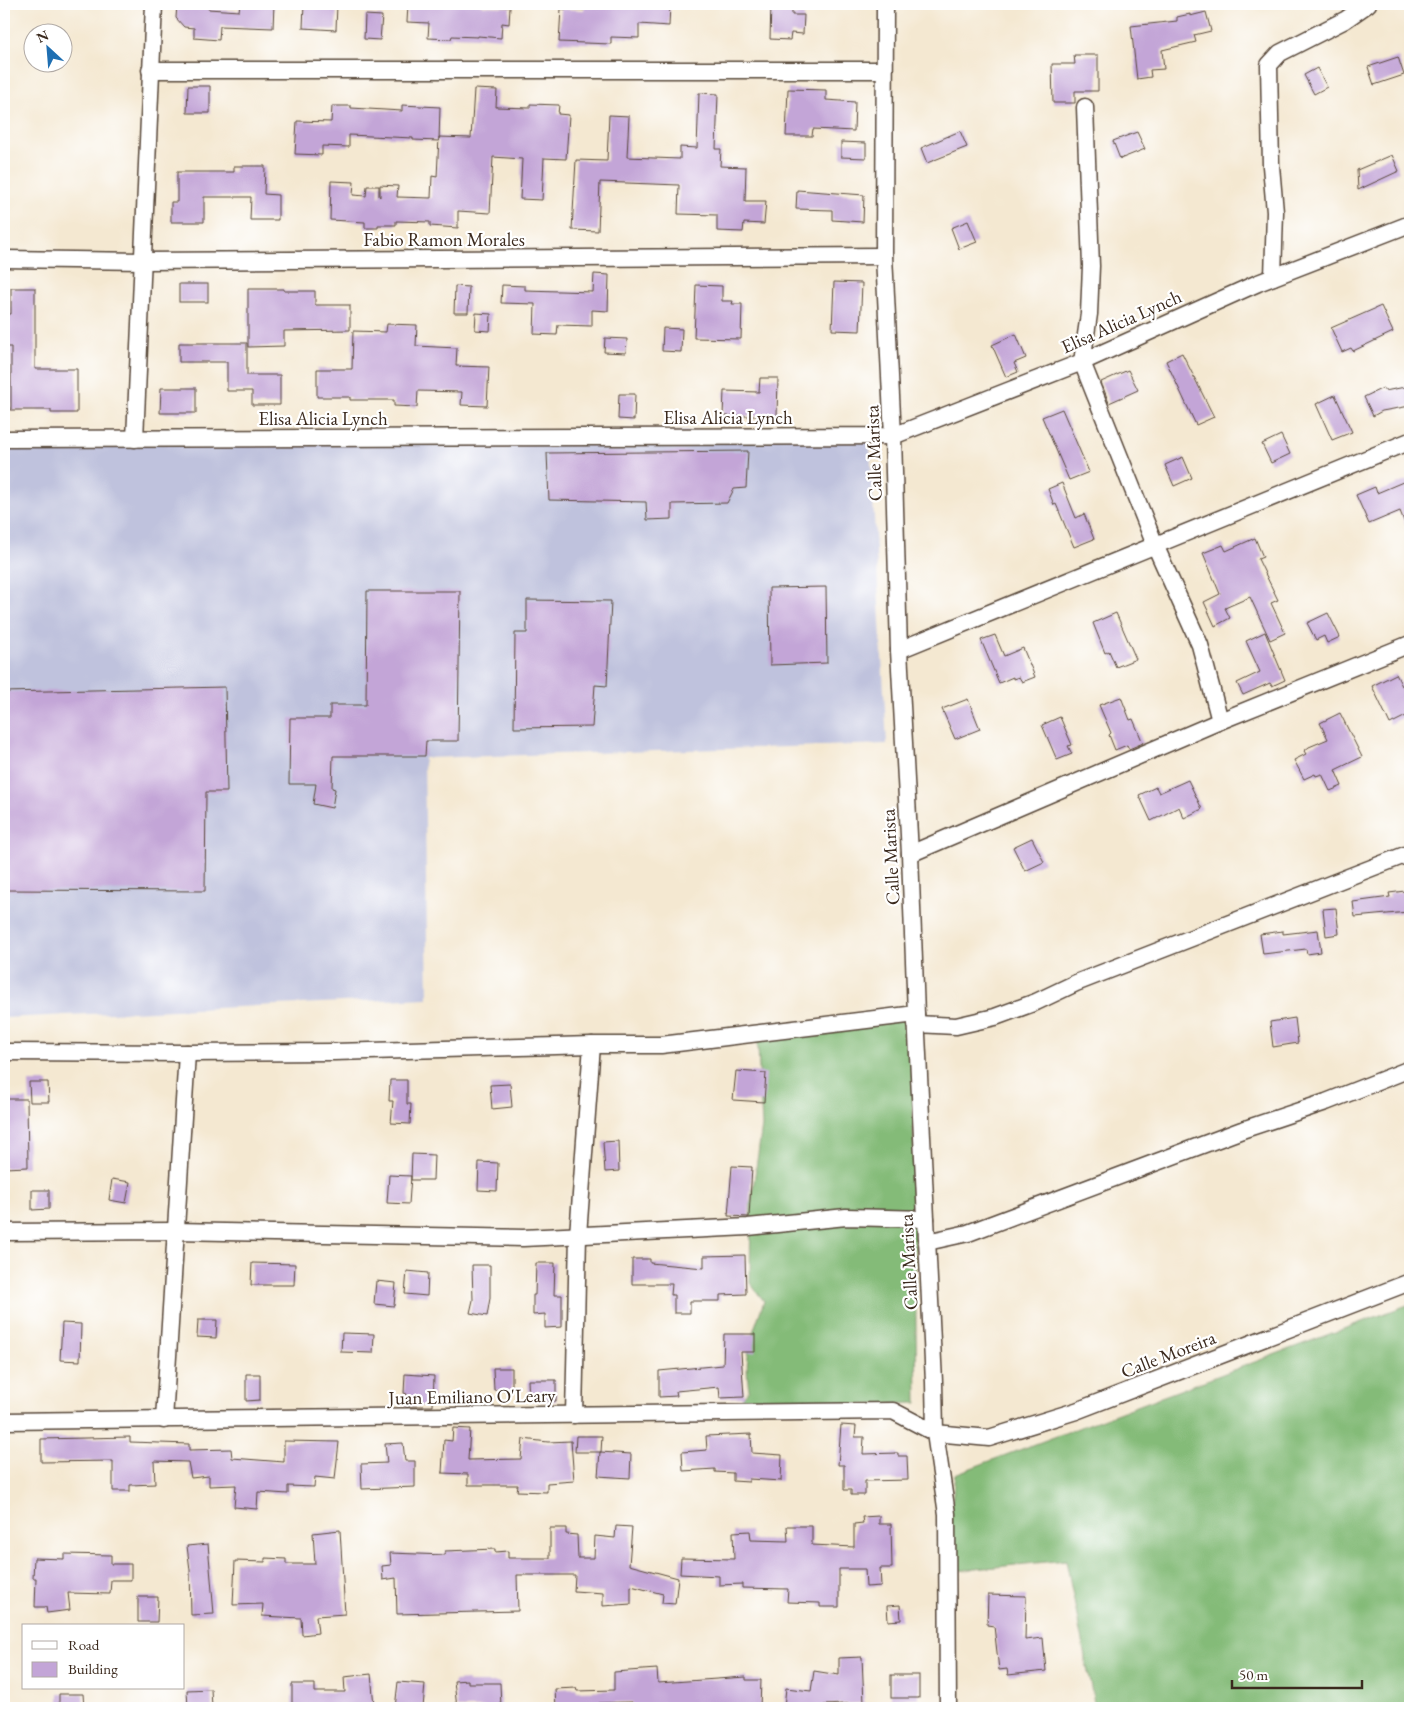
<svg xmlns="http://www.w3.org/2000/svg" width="1414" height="1712" viewBox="0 0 1414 1712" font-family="'EB Garamond',serif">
<rect width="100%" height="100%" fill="#fff"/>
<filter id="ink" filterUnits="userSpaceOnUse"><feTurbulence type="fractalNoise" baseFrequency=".02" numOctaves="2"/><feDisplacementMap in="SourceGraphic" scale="10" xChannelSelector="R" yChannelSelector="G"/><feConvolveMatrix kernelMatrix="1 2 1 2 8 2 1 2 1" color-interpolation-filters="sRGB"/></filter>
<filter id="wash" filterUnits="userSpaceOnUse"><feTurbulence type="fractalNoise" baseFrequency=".0096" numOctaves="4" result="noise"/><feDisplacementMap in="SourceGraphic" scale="20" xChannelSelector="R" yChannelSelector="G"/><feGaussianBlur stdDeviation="1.12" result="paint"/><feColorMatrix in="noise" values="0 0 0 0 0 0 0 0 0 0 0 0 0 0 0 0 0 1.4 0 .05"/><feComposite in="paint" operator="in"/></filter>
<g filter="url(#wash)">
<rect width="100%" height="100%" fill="#f4e8d1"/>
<path fill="#bfc2dd" d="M869,429l18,315 -463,14 4,240 -424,20v-578z"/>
<g fill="#84bb78" stroke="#60724b">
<path d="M912,1017l5,386 -181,5 13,-19c-6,-34 4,-57 15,-88l-14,-18 1,-80 11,-77 -5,-98z"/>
<path d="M1410,1304v404h-315l-29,-148 -121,12 10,-98z"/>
</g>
<g id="blocks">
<g fill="#c3a5d7">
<path d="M177,4h31v5l31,2 1,-7h34l-1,24 -53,-2 -1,14 -25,-2v-10l-10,-1 -8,-9z"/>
<path d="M304,4h33l-1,26 -33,-2z"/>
<path d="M408,4h70l8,2 24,1 -1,17 -7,-1 -1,15 -23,-2v1l-26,-1 -1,3 -23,-1 1,-15 -22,-1z"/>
<path d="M585,4h85l-1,22 -30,-2v14l-28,-1v7l-52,-2 2,-33 23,1z"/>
<path d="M771,4h21v11h12l-1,19 -12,-1 -1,7 -20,-1z"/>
<path d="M1206,12l5,19 -17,4 2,7 -34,8 2,19 -14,1 1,7 -14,2 -6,-53 46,-5v-4l13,-3v2z"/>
<path d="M365,15l17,1 -2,24 -16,-1z"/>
<path d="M1074,55h24v36h-23v12h-22l-1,-39h23z"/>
<path d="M1398,57l6,18 -30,10 -6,-18z"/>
<path d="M1317,68l10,19 -13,7 -10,-19z"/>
<path d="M188,86h22v27h-23z"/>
<path d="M474,89l23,1 -1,17 34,1v-4l29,1 -1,9 11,1 -3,44 -22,-1 -2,42 -22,-1 2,-40 -29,-2 -3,56 -32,-2v17l-28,-2v-4l-34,-1v4h-18v3h-13v-6l-35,-2 1,-39 23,1 -1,13 13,1 1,-10h12v10l1,1v-12l18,1 -1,11 34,1 1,-22 5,1 2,-40 32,1z"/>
<path d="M788,89l38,1v10l29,2 -1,29 -41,-2 -1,7h-26z"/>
<path d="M699,93l19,1 -2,55h5l-1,17 26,1 -1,34h21l-2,23 -20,-1 -1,9 -26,-1v-16l-39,-1 1,-29 -79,-3 -2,49 -26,-1 4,-70 31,1 2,-46 20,1 -2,41 53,2v-12l17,1z"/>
<path d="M402,105l38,2 -1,34 -26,-1v-2l-64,-3v12l-27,-1v9l-27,-1 2,-33 34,1 1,-16h19v2l51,3z"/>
<path d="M960,131l7,16 -40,16 -6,-15z"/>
<path d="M1137,132l8,17 -25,10 -7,-18z"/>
<path d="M841,142l25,1v15l-25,-1z"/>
<path d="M1392,155l7,16 -41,19 -1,-20z"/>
<path d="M234,166h31l-1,28 14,1v25h-28l1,-23h-47v25h-33v-20h6v-30h57z"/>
<path d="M797,190l67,5 -1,27 -31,-2v-10l-36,-1z"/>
<path d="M968,221l9,21 -18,7 -8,-21z"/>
<path d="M594,274l15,1 -1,36 -16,-1v16l-34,-1 -1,10 -23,-1 1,-30 -34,-1 1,-18 23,1v4l68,2z"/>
<path d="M834,282l28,1 -2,48 -28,-1z"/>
<rect x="179" y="284" width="29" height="18"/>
<path d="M696,285l26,1v15h11l-1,3h10l-1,35 -47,-1z"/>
<path d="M455,286l14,1 -1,26h-14z"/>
<path d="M11,288h24v81h42v44h-26v-3h-40v-63h-7v-33h7z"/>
<path d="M248,289h36v2h31v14h35v25l-66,1v15l-36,1z"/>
<path d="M1381,306l12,26 -40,19 -2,-3 -9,4 -11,-24z"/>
<path d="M476,313l15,1 -1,17 -15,-1z"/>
<path d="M387,324l30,1 -1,21 41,2 -1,18 33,1 -2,39 -26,-1 1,-13 -44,-1 -1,16 -23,-1v-6h-44v-3h-33v-28h35l1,-38 33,1z"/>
<path d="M663,328l19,1 -1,23 -19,-1z"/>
<path d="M1016,334l10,24 -12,5 4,9 -12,5 -14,-32z"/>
<path d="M605,338l22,1 -1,14 -22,-1z"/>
<path d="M179,343h68v32h33v30h-28v-14h-25v-29h-48z"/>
<path d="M1182,353l32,64 -18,8 -30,-64z"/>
<path d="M1128,370l10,20 -29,13 -8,-21z"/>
<path d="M760,378h18l-1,38h-54l1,-25 35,1z"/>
<path d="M1410,386v20l-28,5 -9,5 -9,-19 19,-9 2,3z"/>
<path d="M161,388h35v25h-36z"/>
<path d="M619,394h16l-1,26 -16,-1z"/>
<path d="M1335,395l17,37 -20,8 -16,-36z"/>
<path d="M1062,409l27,63 -20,8 -27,-63z"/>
<path d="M1281,435l9,19 -19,9 -9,-19z"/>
<path d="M748,451l-2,37 -12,1 -7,14 -55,1v15l-25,1 -1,-18 -97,-2 -2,-47z"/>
<path d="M1183,457l9,21 -18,8 -9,-21z"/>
<path d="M1410,479v57l-10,-25 -31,13 -13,-29 19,-8 2,6z"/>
<path d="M1062,483l14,35 8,-4 10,25 -20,8 -18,-43 -2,1 -6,-16z"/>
<path d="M1255,538l8,19 -5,2 20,41 -7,3 14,30 -15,7 -20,-43 -25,11 5,10 -15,8 -11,-24 16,-8 -17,-41 20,-8 3,6z"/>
<path d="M826,587l1,76 -57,2 -1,-77z"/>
<path d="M367,591h93l-2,150h-32l-1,15h-92l-1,32 3,1 -3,19 -19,-4 3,-20h-27l1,-66h40v-13h36z"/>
<path d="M527,600l84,1 -4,85 -12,-1 -3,42 -78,1 1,-95h12z"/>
<path d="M1116,613l20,46 -20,8 -7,-16 -4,2 -12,-30z"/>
<path d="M1328,613l12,24 -13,6 -3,-7 -8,4 -9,-17z"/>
<path d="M1265,632l20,48 -13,6 -2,-3 -27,12 -6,-12 23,-11 -14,-31z"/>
<path d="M995,635l9,21 19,-8 12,29 -13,5 -3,-5 -6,2v-2l-14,6 -18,-43z"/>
<path d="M1396,674l6,12 8,-4v32l-20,10 -18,-38z"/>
<path d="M225,687l2,105h-21l-1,99 -201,-1v-198z"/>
<path d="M1121,697l9,23 3,-1 10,24 -14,6 -2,-4 -12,5 -6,-15 2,-2 -12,-28z"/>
<path d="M968,699l12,30 -25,10 -13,-30z"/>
<path d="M1340,713l22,44 -27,13 7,16 -12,5 -8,-17 -6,2 -1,-2 -11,5 -10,-19 12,-6 -2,-3 5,-4 19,-8 -8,-16z"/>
<path d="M1060,717l12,28 -4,1 4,8 -15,6 -15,-35z"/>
<path d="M1188,780l14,29 -18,9 -5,-11 -28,14 -12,-26 17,-8 3,6z"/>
<path d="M1032,838l12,24 -19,9 -12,-24z"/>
<path d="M1405,891l3,21 -53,5 -2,-15 37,-5 -1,-4z"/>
<path d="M1336,908l3,26 -13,2 -3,-27z"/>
<path d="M1318,930l3,22 -14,2 -1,-5 -43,5 -3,-20 23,-3v3z"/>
<path d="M1295,1018l3,25 -25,4 -3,-25z"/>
<path d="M736,1071l30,2 -2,29 -31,-2z"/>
<path d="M390,1080h17v24h4l-1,20 -19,-1 2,-22h-4z"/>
<path d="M29,1082h19l1,20h-19z"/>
<path d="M510,1084l2,23 -20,2 -2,-24z"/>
<path d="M4,1099h23l1,68 -24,1z"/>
<path d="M618,1141l1,30 -14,1 -2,-30z"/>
<path d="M412,1154l22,1 -1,25h-22z"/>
<path d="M479,1162l19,1 -1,28 -19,-1z"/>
<path d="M732,1166l20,1 -3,50 -21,-1z"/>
<path d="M389,1175l22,1 -2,28 -22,-1z"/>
<path d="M112,1179l18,3 -4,21 -17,-3z"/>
<path d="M32,1190h17v19l-17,1z"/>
<path d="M745,1255l1,39 -26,1v6h-30v12h-16v-18h-3l1,-11h-40v-25h18v4l54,5v-12z"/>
<path d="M252,1263l43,1 -1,21h-43z"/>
<path d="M536,1263h19l-1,32h8v32l-17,1v-14l-12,1v-20h2z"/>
<path d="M472,1265h18v33l-3,18 -17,-3 3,-13z"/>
<path d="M407,1271l21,2 -1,23 -22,-2z"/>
<path d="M376,1281l20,2 -2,23 -20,-2z"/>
<path d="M198,1320h19l-1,18 -19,-1z"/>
<path d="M62,1323l19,1 -1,37 -20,-1z"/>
<path d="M342,1333l32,1 -1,19 -32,-1z"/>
<path d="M724,1334h31v18h-14l3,45 -24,1 -1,-11 -43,4 1,5 -18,1v-26l64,-6z"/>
<path d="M493,1368h19v22h-18z"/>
<path d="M246,1374h14v26l-14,1z"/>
<path d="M405,1374l29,2 -1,30h-27l1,-12 -3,-1z"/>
<path d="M528,1380h28v21h-27z"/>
<path d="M841,1425l15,1 -1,11h9l-1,17 35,-1v3h9l1,24 -43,1v14h-14v-5h-7v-25h-6z"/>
<path d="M453,1428l17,1 -2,31 53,-1 2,-20 25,3 23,-1 3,40 -27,2v9l-30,-1 1,-6h-50v-11l-26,-1 2,-33 8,1z"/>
<path d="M751,1434l1,19 30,2 -1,26 -32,-2v3l-16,-1v-8l-18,-1v-3l-32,2 -1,-19 25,-2 -1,-14z"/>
<path d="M576,1436h26l-1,16h-26z"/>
<path d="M130,1437v5l59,2v6l42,-1 1,9 52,4v-21l55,1 -4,37 -20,-2 -1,10 -26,-1v8l-30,-2 -1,17 -23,-2 2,-22 -27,1v-10l-18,2 -3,-16 -34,-1 1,23 -25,1v6h-17v-30l-72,1v-23z"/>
<path d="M403,1443l2,18h10v26l-53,2 -1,-25 26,-1 -2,-19z"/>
<path d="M600,1452l31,2 -1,24 -32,-2z"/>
<path d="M879,1516v8h12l1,44h-12l1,18 -15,1 -1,-18h-26v38h-19v-4l-33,-1 1,-13 -46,-1v-4l-23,1v-9l-39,-2 1,-16 53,1 -1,-27 17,-1 1,9 37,1 -1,-15h25v19l42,2v-23l9,-1 -1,-6z"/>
<path d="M616,1526l16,1 -3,38 49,13 -3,26 -13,-1 1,-9 -32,-8v18l-28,2v-13l-29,-2 1,-16h-58l1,36 -121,3 -1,-36 -13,2 -1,-14 9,-1 -1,-12 55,2v-4l50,-2v3l13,-1v7h42v-30h16v6l11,1 1,23h16l1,-22 20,2z"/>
<path d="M340,1530l5,84 -29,2 2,17 -16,2 -1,-17 -39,-2 1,-12 -30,1 2,-44 30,1v-4l21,1v5h29l-2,-31z"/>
<path d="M208,1544l6,70 -23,1 -1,-45 -3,-24z"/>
<path d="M64,1554l47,1v9h20v16h-20l-1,14 -42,-1 2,17 -23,3 -1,-6h-11l1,-29h-3l1,-20 30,1z"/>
<path d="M988,1595l38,1 -1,44 18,-2 3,33 -38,4 -1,-6 -8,1 -5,-44 -7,-1z"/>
<path d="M138,1597h20l-1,25h-19z"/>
<path d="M900,1605l1,15 -13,1 -1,-15z"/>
<path d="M862,1657l2,46 -40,2 -1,3 -17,-2v2l-22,-1 2,-19 25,3 3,-20 25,4v-17z"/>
<path d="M657,1669l1,14 88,-6v3h15l-1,28h-127l-1,-6 -33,1v5h-43l-1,-19 21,-1 1,3 37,-1v-18z"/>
<path d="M371,1674l3,31 -34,3h-48v-24h23v8h30l-1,-15z"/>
<rect x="891" y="1675" width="28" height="23"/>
<path d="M468,1680v3h32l1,25h-44l-3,-27z"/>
<path d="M398,1682l27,2 -2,24h-28z"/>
<path d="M211,1689l1,19h-24l-1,-18z"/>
<path d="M59,1694h24l1,14h-25z"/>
</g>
</g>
</g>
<g filter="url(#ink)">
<use href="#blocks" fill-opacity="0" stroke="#574639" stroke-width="1"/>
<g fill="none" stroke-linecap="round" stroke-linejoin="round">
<g stroke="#574639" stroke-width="19">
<g id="street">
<path d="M885,4l-1,252 9,180 6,214 11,204 6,160 18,368 1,51 12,81 1,194"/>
<path d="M150,70h734"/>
<path d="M1085,107l6,159 -2,48 -7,48 73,183 45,100 20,76"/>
<path d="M4,259l139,2 741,-5"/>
<path d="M1273,277l2,-65 -4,-46 -2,-101 11,-12 65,-33 23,-16"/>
<path d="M4,439l889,-3 189,-74 176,-79 152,-59"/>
<path d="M135,439l19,-435"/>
<path d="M899,650l511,-209"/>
<path d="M910,854l310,-133 190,-77"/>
<path d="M916,1024l40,2 39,-9 41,-15 40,-19 334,-130"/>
<path d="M4,1052l183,1 147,-1 258,-7h69l255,-31"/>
<path d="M4,1232l172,-1 347,7 225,-11 98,-10 80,2"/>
<path d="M927,1242l41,-9 274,-103 84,-28 84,-33"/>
<path d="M574,1415l4,-180 14,-190"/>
<path d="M164,1420l23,-367"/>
<path d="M4,1421l889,-10 42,22 54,5 87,-27 334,-129"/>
</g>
</g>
<use href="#street" stroke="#fff" stroke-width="16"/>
</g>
</g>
<g text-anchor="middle" stroke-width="4.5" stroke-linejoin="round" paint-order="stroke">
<g font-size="19" fill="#3b2a1e" stroke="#fff">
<text x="444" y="246">Fabio Ramon Morales</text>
<text transform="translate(1121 321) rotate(-24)" y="7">Elisa Alicia Lynch</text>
<text x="728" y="424">Elisa Alicia Lynch</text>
<text x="323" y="425">Elisa Alicia Lynch</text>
<text transform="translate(873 453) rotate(-92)" y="7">Calle Marista</text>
<text transform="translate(890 857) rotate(-93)" y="7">Calle Marista</text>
<text transform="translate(908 1262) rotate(-93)" y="7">Calle Marista</text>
<text transform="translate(1168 1354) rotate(-21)" y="7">Calle Moreira</text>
<text transform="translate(472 1396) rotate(-1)" y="7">Juan Emiliano O'Leary</text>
</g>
</g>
<rect width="1414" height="1712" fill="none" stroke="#fff" stroke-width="20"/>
<rect x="22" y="1624" width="162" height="65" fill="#ffffff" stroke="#b1aaa5"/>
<rect x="32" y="1641" width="25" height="8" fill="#ffffff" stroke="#b1aaa5"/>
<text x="68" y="1650" font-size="15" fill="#3b2a1e">Road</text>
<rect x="32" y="1662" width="25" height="15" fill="#c3a5d7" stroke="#b1aaa5"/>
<text x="68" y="1674" font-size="15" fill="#3b2a1e">Building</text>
<g transform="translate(48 48) rotate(334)"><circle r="24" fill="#ffffff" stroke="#b1aaa5"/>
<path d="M0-4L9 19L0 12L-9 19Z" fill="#1f6fb2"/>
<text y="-8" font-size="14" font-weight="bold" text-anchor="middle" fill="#3b2a1e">N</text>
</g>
<path d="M1232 1680v8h130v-8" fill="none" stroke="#3b2a1e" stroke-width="2.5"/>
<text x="1239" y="1680" font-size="15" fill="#3b2a1e" stroke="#ffffff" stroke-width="4" paint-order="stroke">50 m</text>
</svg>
